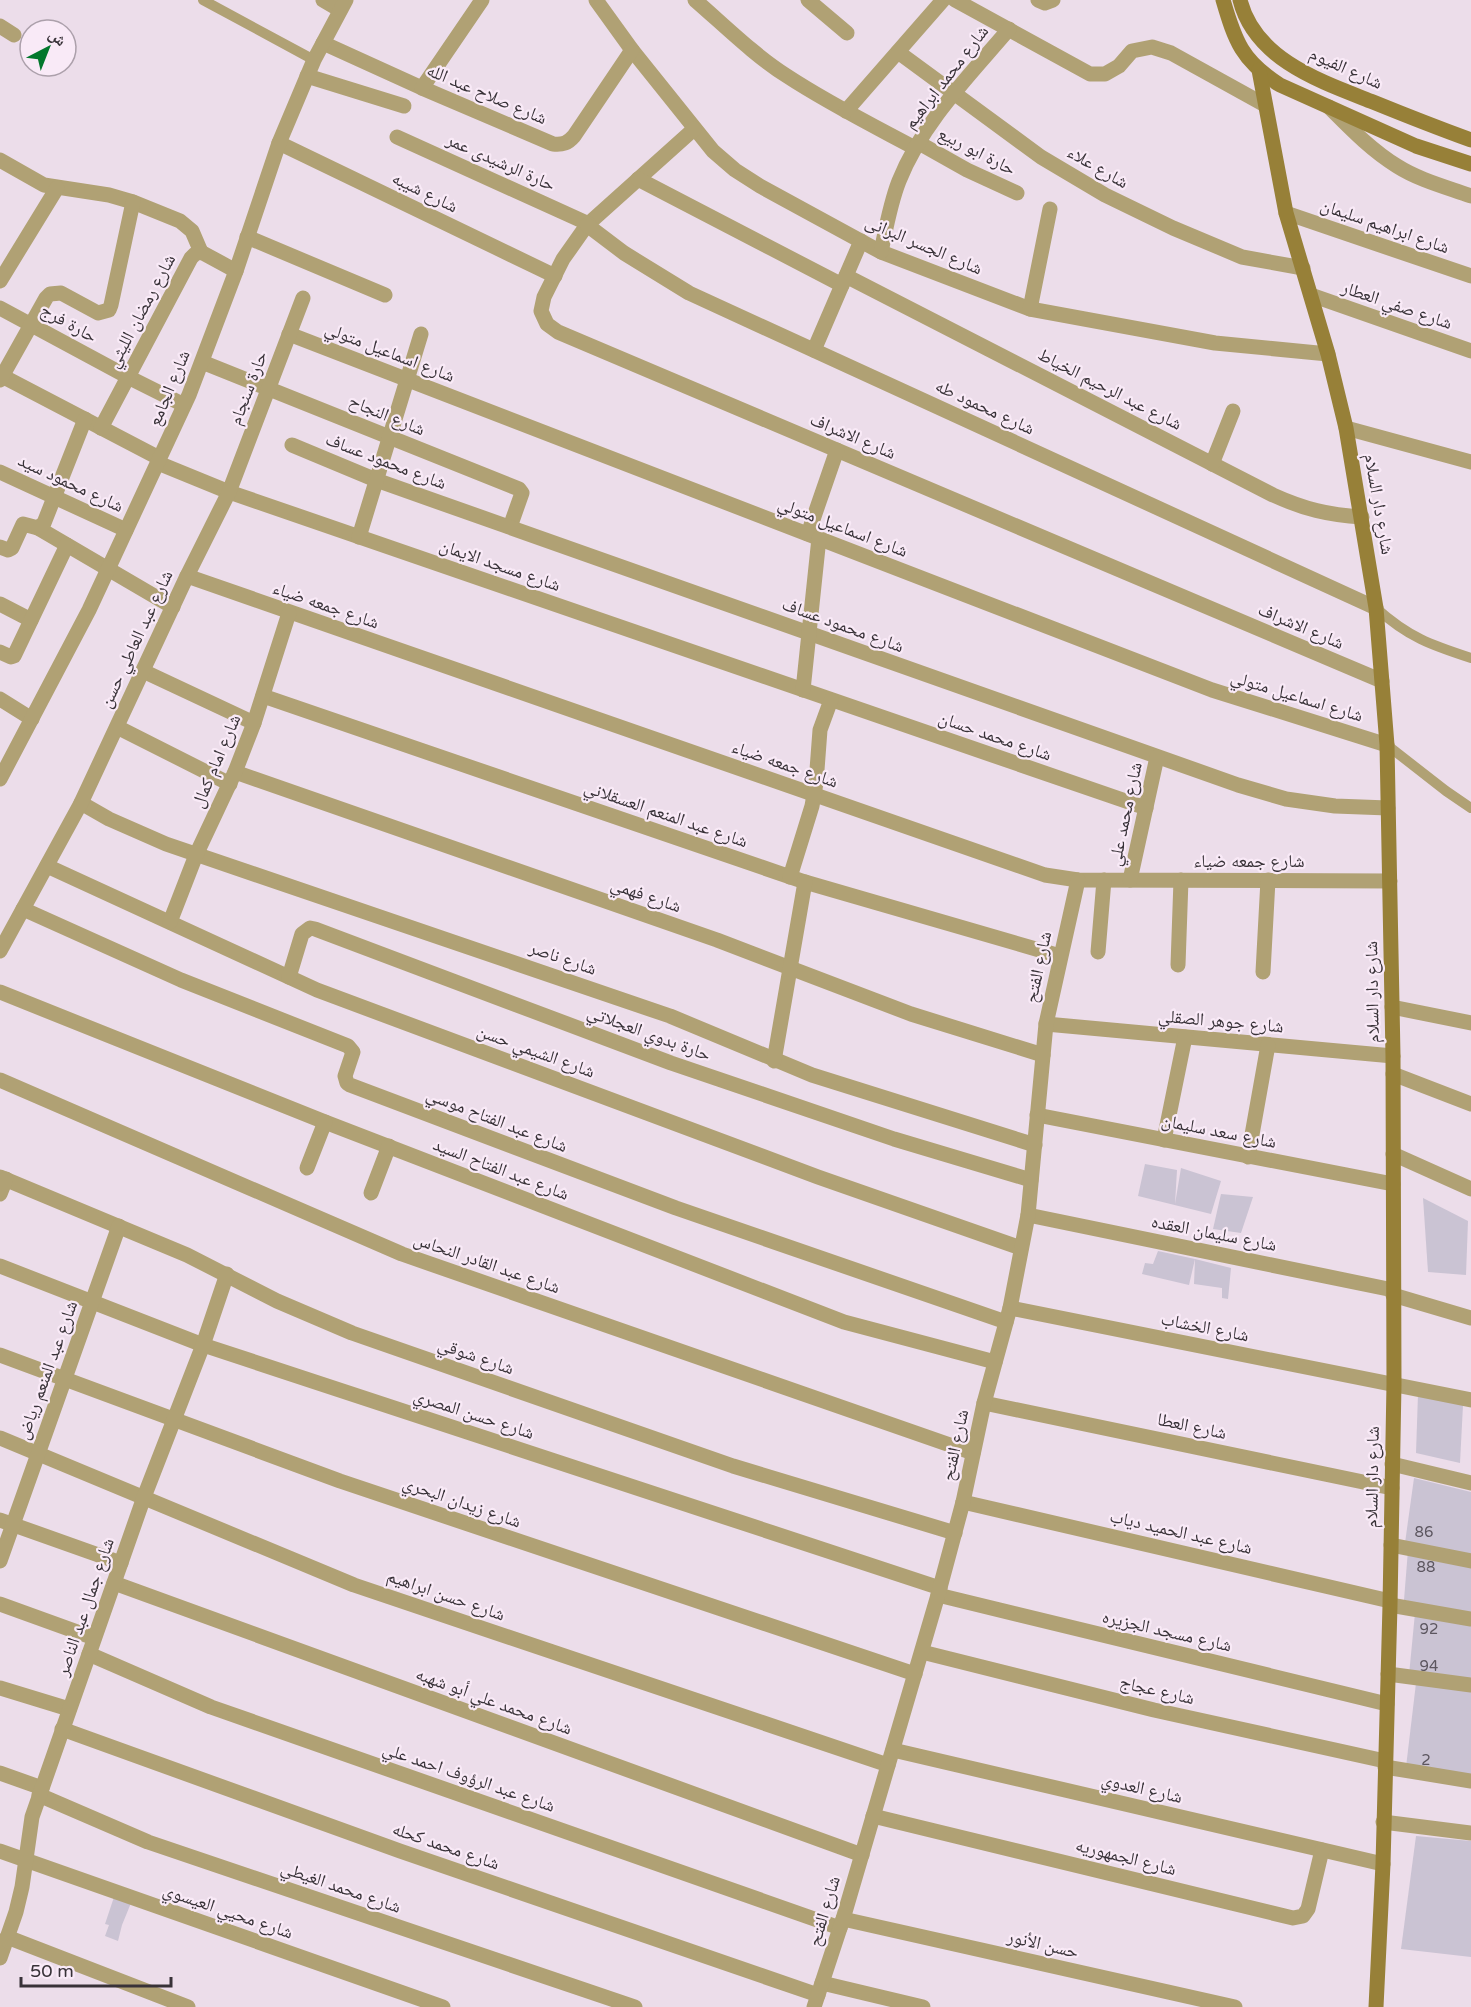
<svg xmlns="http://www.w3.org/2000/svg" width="1471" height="2007" viewBox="0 0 1471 2007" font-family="'Varela Round','Noto Naskh Arabic',sans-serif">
<rect width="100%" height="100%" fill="#ecddea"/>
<g fill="#cac3d3">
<path d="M1145,1164l32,6 -2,34 6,-36 40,13 -10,33 -73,-18z"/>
<path d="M1221,1194l32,3 -12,36 -28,-4z"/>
<path d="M1423,1198l45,23 -2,54 -38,-3z"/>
<path d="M1158,1251l37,8 -6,26 -47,-11 3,-11 8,1z"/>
<path d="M1195,1259l36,9 -3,31 -6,-1v-10l-28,-4z"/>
<path d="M1418,1394l45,11 -3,58 -44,-10z"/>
<path d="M1414,1478l57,14v65l-66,-14z"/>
<path d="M1408,1550l63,14v52l-67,-16z"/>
<path d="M1415,1613l56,13v55l-62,-6z"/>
<path d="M1416,1683l55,7v89l-65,-12z"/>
<path d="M1416,1836l55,5v116l-70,-8z"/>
<path d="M114,1897l17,6 -9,22 -4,16 -13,-5 4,-11 -4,-1z"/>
</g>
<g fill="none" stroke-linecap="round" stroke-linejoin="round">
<g stroke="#b0a174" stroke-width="10">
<path d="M203,0l111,60"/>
<path d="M1376,608c32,29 55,37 95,50"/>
<path d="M1387,745l59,46 25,17"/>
</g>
<g stroke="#b0a174" stroke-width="15">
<path d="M323,0l17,10"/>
<path d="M596,0l36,50 81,101 22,19 25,16 121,66 149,57 185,34 113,11"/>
<path d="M695,0c30,26 59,55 92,76 41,27 85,49 128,72"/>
<path d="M808,0l39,33"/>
<path d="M955,0l135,74h15l14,-8 13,-15 20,-4 19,6 94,52"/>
<path d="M1038,0l7,3 8,-3"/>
<path d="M0,26l14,9"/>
<path d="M323,43l99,45 131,56c10,1 15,-1 21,-8l58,-86"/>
<path d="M898,52l143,105 64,38 68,33 69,29 61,11"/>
<path d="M307,76l97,30"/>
<path d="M422,88l60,-88"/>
<path d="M1329,107c21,21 42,43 68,59 22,14 49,21 74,30"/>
<path d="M846,111l97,-111"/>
<path d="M694,129l-107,96 -24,34 -19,38 -3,14 6,13 11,8 824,349"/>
<path d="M397,137l192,87"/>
<path d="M279,143l276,133"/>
<path d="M919,143l48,27 50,23"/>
<path d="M0,160l44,25 65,10 24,7 47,19 12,10 9,21"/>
<path d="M638,179l204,106"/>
<path d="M1286,213l185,63"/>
<path d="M587,225l37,28 65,40 687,315"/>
<path d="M247,237l138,58"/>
<path d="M881,252c5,-24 9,-48 18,-71 23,-58 70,-105 110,-152"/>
<path d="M846,276l427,219c31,14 55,20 89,22"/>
<path d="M0,281l57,-93"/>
<path d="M1311,295l160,56"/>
<path d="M0,308l128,69 56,28"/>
<path d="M1030,309l20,-100"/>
<path d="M289,334l923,356 175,55"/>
<path d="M814,350l47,-109"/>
<path d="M202,362l317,127 3,4 -12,34"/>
<path d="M2,376l157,82"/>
<path d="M0,380l46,-82 4,-4 11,-1 37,20 11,-3 2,-5 22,-103"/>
<path d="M101,428l90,-170 4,-4 6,-2 35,19"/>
<path d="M1346,428l125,34"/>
<path d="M292,445l84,35 862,305 48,14 49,7 53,2"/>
<path d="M158,463l71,29 917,316"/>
<path d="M1212,464l21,-53"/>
<path d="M0,472l126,58"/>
<path d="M38,528l135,79"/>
<path d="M808,534l29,-84"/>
<path d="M359,537l62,-203"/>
<path d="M0,547l8,3 4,-2 11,-24 15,4 6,-5 41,-104"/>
<path d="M187,576l858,299 33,5 312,1"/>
<path d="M0,604l31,16"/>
<path d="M0,652l11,5 3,-1 53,-111"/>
<path d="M143,671l111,52"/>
<path d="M803,690l16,-152"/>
<path d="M263,696l542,186 255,74"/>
<path d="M0,699l32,20"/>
<path d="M117,727l113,57"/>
<path d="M235,772l482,168 194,74 132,41"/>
<path d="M0,779l89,-169 100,-215 47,-124 43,-128 35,-83 32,-60"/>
<path d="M81,803l28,16 57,25 504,172 142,59 223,70"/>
<path d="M47,866l270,124 501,187 203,71"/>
<path d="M790,877l22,-71 4,-23 4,-53 11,-30"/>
<path d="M1130,880l27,-123"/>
<path d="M23,909l158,71 167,66 5,6 -8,24 2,7 3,2 326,123 330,114"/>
<path d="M170,922l26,-67 39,-83 19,-49 35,-110"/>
<path d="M0,951l81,-148 106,-227 42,-84 74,-194"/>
<path d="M1098,952l6,-72"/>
<path d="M1178,965l3,-85"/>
<path d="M1263,972l5,-92"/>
<path d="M289,977l13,-43 8,-6 5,1 356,134 223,76 137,41"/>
<path d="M0,992l325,130 519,200 151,40"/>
<path d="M1392,1007l79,16"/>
<path d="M1046,1024l347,32"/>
<path d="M774,1061l31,-179"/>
<path d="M1393,1074l78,30"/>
<path d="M0,1080l402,174 571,199"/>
<path d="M1037,1115l356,69"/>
<path d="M1164,1140l21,-103"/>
<path d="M1393,1154l78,35"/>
<path d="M1248,1157l20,-112"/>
<path d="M307,1168l18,-46"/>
<path d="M0,1177l187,78 90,46 75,32 381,133 222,67"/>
<path d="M371,1193l18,-47"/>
<path d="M0,1194l6,-15"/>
<path d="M1028,1215l365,75"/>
<path d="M0,1266l203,79 737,243"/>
<path d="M1393,1295l78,23"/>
<path d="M1010,1308l461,92"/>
<path d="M0,1355l340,126 575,193"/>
<path d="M984,1403l408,85"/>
<path d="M0,1438l354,147 534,180"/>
<path d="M1392,1464l79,19"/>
<path d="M963,1502l427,99"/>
<path d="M0,1520l121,43"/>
<path d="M1391,1545l80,16"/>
<path d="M0,1561l119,-335"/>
<path d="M114,1583l748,272"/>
<path d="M938,1595l449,109"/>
<path d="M0,1604l94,34"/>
<path d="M1390,1605l81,14"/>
<path d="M922,1652l232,58 231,51"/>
<path d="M89,1654l122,53 629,221"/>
<path d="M1388,1674l83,11"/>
<path d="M0,1688l69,21"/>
<path d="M62,1729l338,122 418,144"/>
<path d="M893,1750l490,114"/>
<path d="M1385,1767l86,14"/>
<path d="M0,1773l42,15"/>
<path d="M39,1795l109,47 487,165"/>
<path d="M873,1816l420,102 10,-2 5,-7 14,-59"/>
<path d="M1383,1822l88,11"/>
<path d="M0,1851l443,156"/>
<path d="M843,1919l392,88"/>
<path d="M7,1937l181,70"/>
<path d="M0,1958l16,-46 6,-25 10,-70 112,-320 59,-152 24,-71"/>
<path d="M822,1983l101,24"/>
<path d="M814,2007l29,-88 95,-324 25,-93 21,-99 26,-95 18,-93 18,-191 32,-144"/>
</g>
<g stroke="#978038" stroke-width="15">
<path d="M1223,0c12,41 19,61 57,85l136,61 55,18"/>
<path d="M1240,0c15,60 82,82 133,102 32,13 65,26 98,38"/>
<path d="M1259,70l27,143 42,141 18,74 30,180 11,137 6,311 1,328 -4,221 -7,259 -7,143"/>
</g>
</g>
<g text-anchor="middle" stroke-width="4.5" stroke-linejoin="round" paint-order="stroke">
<g font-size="15" fill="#5c565f">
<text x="1424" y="1537">86</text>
<text x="1426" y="1572">88</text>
<text x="1429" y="1634">92</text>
<text x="1429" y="1671">94</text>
<text x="1426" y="1765">2</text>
</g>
<g font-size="18" fill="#383238" stroke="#f9eaf7">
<text transform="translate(1346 68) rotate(24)" y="6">شارع الفيوم</text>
<text transform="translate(946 77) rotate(-52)" y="6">شارع محمد ابراهيم</text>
<text transform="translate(487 94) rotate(23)" y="6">شارع صلاح عبد الله</text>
<text transform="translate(977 151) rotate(27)" y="6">حارة ابو ربيع</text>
<text transform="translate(501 162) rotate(24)" y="6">حارة الرشيدى عمر</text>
<text transform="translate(1098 167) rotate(30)" y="6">شارع علاء</text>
<text transform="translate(425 192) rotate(26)" y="6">شارع شيبه</text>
<text transform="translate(1385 226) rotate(19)" y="6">شارع ابراهيم سليمان</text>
<text transform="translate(924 245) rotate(23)" y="6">شارع الجسر البرانى</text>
<text transform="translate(1397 305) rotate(19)" y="6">شارع صفي العطار</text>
<text transform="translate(141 311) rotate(-62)" y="6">شارع رمضان الليثي</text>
<text transform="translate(69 323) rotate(29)" y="6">حارة فرج</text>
<text transform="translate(390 352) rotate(21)" y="6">شارع اسماعيل متولي</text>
<text transform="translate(169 388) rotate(-67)" y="6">شارع الجامع</text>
<text transform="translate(248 388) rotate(-69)" y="6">حارة سنجام</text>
<text transform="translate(1110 389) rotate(27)" y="6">شارع عبد الرحيم الخياط</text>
<text transform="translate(985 407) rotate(25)" y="6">شارع محمود طه</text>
<text transform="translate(387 415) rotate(22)" y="6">شارع النجاح</text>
<text transform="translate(853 436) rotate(23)" y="6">شارع الاشراف</text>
<text transform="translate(386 461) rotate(21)" y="6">شارع محمود عساف</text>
<text transform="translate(71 483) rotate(25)" y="6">شارع محمود سيد</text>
<text transform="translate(1379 504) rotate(80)" y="6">شارع دار السلام</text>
<text transform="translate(843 527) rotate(21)" y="6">شارع اسماعيل متولي</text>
<text transform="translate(500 565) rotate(19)" y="6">شارع مسجد الايمان</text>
<text transform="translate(326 605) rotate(19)" y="6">شارع جمعه ضياء</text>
<text transform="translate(843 625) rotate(20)" y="6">شارع محمود عساف</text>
<text transform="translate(1301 626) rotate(23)" y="6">شارع الاشراف</text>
<text transform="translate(136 639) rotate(-65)" y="6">شارع عبد العاطي حسن</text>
<text transform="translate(1297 696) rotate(17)" y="6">شارع اسماعيل متولي</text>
<text transform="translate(995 736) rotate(19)" y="6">شارع محمد حسان</text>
<text transform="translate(216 761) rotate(-67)" y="6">شارع امام كمال</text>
<text transform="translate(785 764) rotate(19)" y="6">شارع جمعه ضياء</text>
<text transform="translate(666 814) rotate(19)" y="6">شارع عبد المنعم العسقلاني</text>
<text transform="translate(1125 814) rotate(-78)" y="6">شارع محمد علي</text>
<text x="1249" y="867">شارع جمعه ضياء</text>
<text transform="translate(646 895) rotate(19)" y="6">شارع فهمي</text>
<text transform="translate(563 958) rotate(19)" y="6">شارع ناصر</text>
<text transform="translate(1038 967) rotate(-78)" y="6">شارع الفتح</text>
<text transform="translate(1372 992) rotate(-91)" y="6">شارع دار السلام</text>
<text transform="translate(1221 1021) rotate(5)" y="6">شارع جوهر الصقلي</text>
<text transform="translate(649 1033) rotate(20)" y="6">حارة بدوي العجلاتي</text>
<text transform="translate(536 1051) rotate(20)" y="6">شارع الشيمي حسن</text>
<text transform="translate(497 1120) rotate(21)" y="6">شارع عبد الفتاح موسي</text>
<text transform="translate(1219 1131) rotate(11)" y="6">شارع سعد سليمان</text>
<text transform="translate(501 1169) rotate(21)" y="6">شارع عبد الفتاح السيد</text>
<text transform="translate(1214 1233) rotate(11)" y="6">شارع سليمان العقده</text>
<text transform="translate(487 1263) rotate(19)" y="6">شارع عبد القادر النحاس</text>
<text transform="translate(1205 1327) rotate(11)" y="6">شارع الخشاب</text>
<text transform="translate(476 1356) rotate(19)" y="6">شارع شوقي</text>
<text transform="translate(47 1370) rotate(-70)" y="6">شارع عبد المنعم رياض</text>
<text transform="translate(474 1414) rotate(18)" y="6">شارع حسن المصري</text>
<text transform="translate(1192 1426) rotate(12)" y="6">شارع العطا</text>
<text transform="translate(955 1445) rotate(-78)" y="6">شارع الفتح</text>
<text transform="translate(1372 1477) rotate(-89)" y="6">شارع دار السلام</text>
<text transform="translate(462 1502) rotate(19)" y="6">شارع زيدان البحري</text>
<text transform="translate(1181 1532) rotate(13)" y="6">شارع عبد الحميد دياب</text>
<text transform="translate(446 1595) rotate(19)" y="6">شارع حسن ابراهيم</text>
<text transform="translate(85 1607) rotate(-71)" y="6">شارع جمال عبد الناصر</text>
<text transform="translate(1167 1631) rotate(13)" y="6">شارع مسجد الجزيره</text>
<text transform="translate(1157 1690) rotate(13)" y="6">شارع عجاج</text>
<text transform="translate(494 1701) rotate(20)" y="6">شارع محمد علي أبو شهبه</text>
<text transform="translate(469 1777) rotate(19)" y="6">شارع عبد الرؤوف احمد علي</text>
<text transform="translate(1142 1788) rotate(13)" y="6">شارع العدوي</text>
<text transform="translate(446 1846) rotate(19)" y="6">شارع محمد كحله</text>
<text transform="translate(1126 1857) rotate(14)" y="6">شارع الجمهوريه</text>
<text transform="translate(341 1887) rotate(19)" y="6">شارع محمد الغيطي</text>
<text transform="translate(228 1911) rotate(19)" y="6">شارع محيي العيسوي</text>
<text transform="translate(824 1911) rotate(-73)" y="6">شارع الفتح</text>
<text transform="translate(1043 1944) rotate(13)" y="6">حسن الأنور</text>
</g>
</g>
<g transform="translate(48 48) rotate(42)"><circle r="28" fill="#f9eaf7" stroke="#aca0ab" stroke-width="1.5"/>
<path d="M0-4.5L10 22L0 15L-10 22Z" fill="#02772c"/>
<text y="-9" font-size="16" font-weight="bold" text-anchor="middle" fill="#383238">ش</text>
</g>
<path d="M21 1977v9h150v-9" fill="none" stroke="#383238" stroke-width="3"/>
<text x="30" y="1977" font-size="18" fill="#383238" stroke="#f9eaf7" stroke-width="4.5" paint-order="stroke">50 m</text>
</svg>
